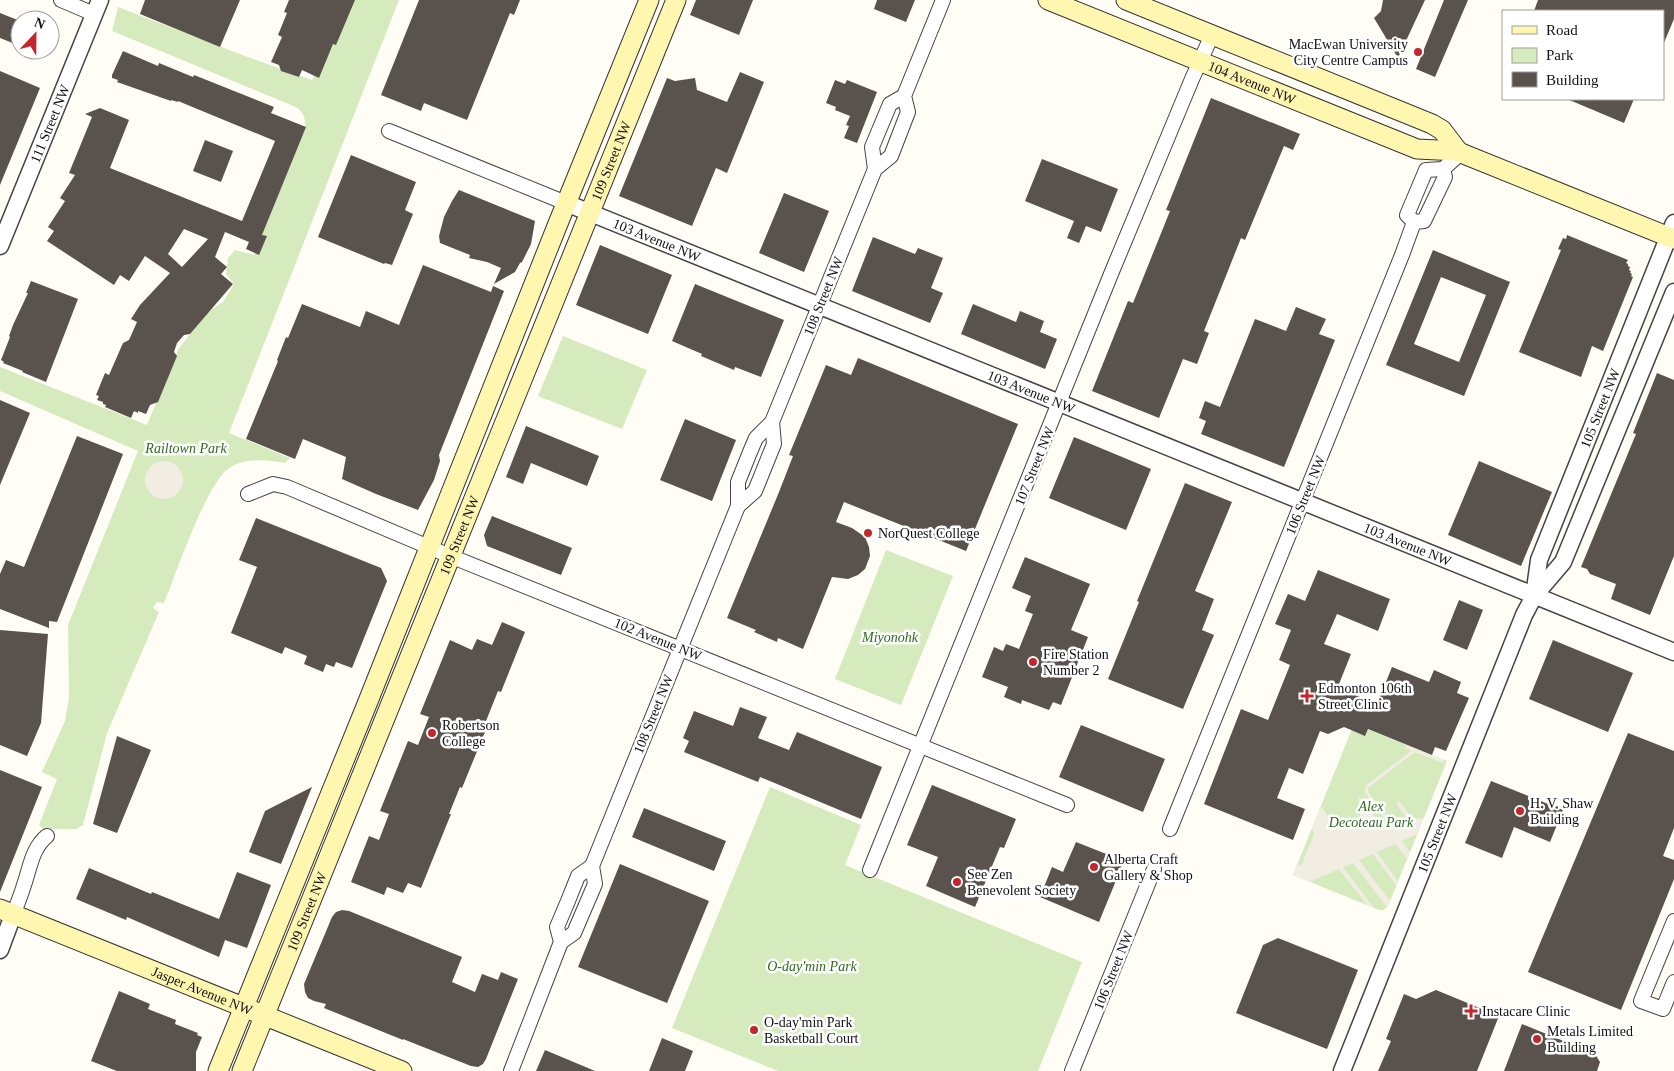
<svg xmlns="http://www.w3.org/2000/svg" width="1674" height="1071" viewBox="0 0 1674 1071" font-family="Georgia,serif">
<rect width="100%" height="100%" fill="#fffdf5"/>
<g fill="#d5ebbd">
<path d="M348,0h51l-170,433 61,25 -5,5c-18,-3 -40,-6 -56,5 -23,16 -53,106 -65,135l-7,-1 -4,6 6,4 -52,121 -24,92 -7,4h-33l-4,-4 18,-46 -15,-7 23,-51 4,-23 -1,-73 70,-174 -138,-60v-24l147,58 31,-75 27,-36 18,-12 11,-18 -8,-10 2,-16 7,-8 19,5 50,-125c2,-11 1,-16 -8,-23l-184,-76 6,-24 127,49 67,24z"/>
<path d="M563,336l84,34 -25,59 -84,-33z"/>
<path d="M886,550l67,26 -52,129 -66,-26z"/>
<path d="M1354,724l93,37 -59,145 -4,4h-5l-86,-35z"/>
<path d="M770,787l91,38 -16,40 237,97 -44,109h-260l-106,-43z"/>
</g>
<g fill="#f1ede2">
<circle cx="164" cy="480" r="19"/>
<path d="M1407,745l37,15 -1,3 -28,-11 -47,36v4l23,30 17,-2 -12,-17 3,-2 14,18 11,-1 -7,16 -15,7 8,11 -3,7 -12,-15 -18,8 21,29 -2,4 -23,-31 -14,6 31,41 -2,5 -1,1 -34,-44 -10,4 32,42 -8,-4 -28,-36 -30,13 -16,-7 4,-10 4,1 13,-31 -2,-7 9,-22 15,22 25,-3 -3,-30 22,28 7,-1 -22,-29v-7l46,-35 -6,-3z"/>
</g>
<g fill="#5a524d" fill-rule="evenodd">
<path d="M145,0h95l-20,47 -80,-33z"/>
<path d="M289,0h66l-19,45 -3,-1 -14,34 -17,-8 -3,7 -18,-6 -2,-6 -8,-3 11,-25 -4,-2 9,-22 -3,-1z"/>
<path d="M419,0h101l-6,15 -4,-2 -43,107 -43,-17 -3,8 -40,-16z"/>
<path d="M696,0h57l-14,35 -49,-20z"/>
<path d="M877,0h38l-9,22 -32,-13z"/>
<path d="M1383,0h42l-27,58 -24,-40 7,-7z"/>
<path d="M1444,0h24l-33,77 -19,-8z"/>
<path d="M1538,0h136v19l-11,26v-34h-129z"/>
<path d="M0,13l20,8v25l-20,-8z"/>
<path d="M123,51l35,15 1,-3 34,14 1,-2 80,32 -3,6 35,14 -44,108 5,1 -8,19 -13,-6 3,-7 -24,-10 -10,25 12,10 -6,7 12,10 -43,50 -6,1 -7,8 -3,9 3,4 -19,46 -8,3 -4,9 -8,-3v2l-4,-2 -3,7 -26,-11 1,-2 -3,-1v-2l-6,-2 2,-4 -3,-1 9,-22 4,2 14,-32 6,-3 8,-18 -6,-3 9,-14 30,-32 -25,-17 -16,25 -9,-6 -6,10 -67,-44 7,-10 -6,-4 17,-26 -5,-3 15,-23 -6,-2 23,-56 -7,-3 15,-6 29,12 -19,48 132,53 33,-80 -97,-40v1l-7,-2v1l-54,-19 1,-2 -6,-2v-3zM184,229l24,10 -26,28 -14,-13z"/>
<path d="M0,71l40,17 -40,97z"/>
<path d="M740,72l24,10 -37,91 -11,-5 -24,58 -73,-30 48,-118 8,3 20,-3 2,12 30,12z"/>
<path d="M835,80l10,4 2,-4 30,12 -20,51 -13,-5 5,-12 -3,-1 4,-9 -15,-6 1,-3 -10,-4z"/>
<path d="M1211,98l89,36 -7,16 -9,-4 -39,94 -4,-2 -37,93 5,2 -12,31 -14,-5 -24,59 -67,-27 36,-90 5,2 37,-92 -4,-1z"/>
<path d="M1567,99h67l-10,24z"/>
<path d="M205,140l28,11 -12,31 -28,-11z"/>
<path d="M351,155l65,27 -11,28 8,4 -21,51 -7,-2 -1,1 -66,-27z"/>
<path d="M1042,159l76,30 -17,43 -15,-6 -7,17 -12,-5 7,-17 -49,-20z"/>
<path d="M459,190l76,31 -4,23 -9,18 -2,1 -5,9 -21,12 7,-16 -14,-6 -18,-4 1,-3 -30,-12 -1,-7 5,-19 8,-16z"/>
<path d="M784,193l45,18 -25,61 -45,-19z"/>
<path d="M1567,235l61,25 -2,3 2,1v2l2,1 -1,3 2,1 -1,2 2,1 -1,2 2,1 -30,74 -11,-5 -11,31 -62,-25 42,-102 -3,-1 5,-11 3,1z"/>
<path d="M873,237l42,17 3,-6 25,10 -12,30 12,5 -13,30 -78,-32z"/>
<path d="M600,245l72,30 -24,59 -72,-29z"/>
<path d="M1433,250l77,32 -46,114 -78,-31zM1441,277l45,18 -27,67 -45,-18z"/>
<path d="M423,265l68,27 2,-6 11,5 -65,164 1,6 -6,19 -16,30 -42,-16 -34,-15 4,-22 -43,-18 -8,20 -49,-20 32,-78 -1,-1 9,-23 2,1 14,-34 58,23 6,-16 33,14z"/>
<path d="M31,281l47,18 -32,83 -24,-10 1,-1 -20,-8 1,-1 -3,-2 9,-23 -1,-1 4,-11 15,-32h-2z"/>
<path d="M695,284l89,36 -23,57 -26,-10 -1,3 -33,-14 1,-2 -30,-13z"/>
<path d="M973,304l43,18 4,-11 24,10 -4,11 17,7 -12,30 -84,-35z"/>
<path d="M1296,307l30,12 -7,15 16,6 -51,127 -83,-33 5,-13 -7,-3 6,-17 15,6 35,-88 31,12z"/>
<path d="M858,358l160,66 -52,127 -122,-49 -8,20 16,6 13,9 4,10 1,9 -5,13 -7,6 -10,4 -16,-2 -29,72 -25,-11 -1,4 -23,-10 2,-2 -29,-12 52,-126 14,-36 -4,-1 37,-90 25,10z"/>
<path d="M1657,373l17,7v176l-24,59 -39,-16 5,-15 -26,-10 -3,-5 -6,-2 55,-133 -3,-1z"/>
<path d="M0,400l30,13 -30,72z"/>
<path d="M685,419l51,21 -24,61 -52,-21z"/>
<path d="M526,426l73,30 -12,30 -56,-23 -8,21 -17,-7z"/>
<path d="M77,436l46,18 -66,168 -8,-1v7l-49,-19v-35l6,-14 18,7z"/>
<path d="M1074,437l77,32 -25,61 -77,-32z"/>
<path d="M1479,461l73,31 -31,74 -73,-31z"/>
<path d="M1185,483l47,19 -37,89 19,8 -12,31 12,5 -31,74 -75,-30 31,-77 -2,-1z"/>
<path d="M492,516l80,32 -11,27 -74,-29 -3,-11z"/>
<path d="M256,518l125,50 6,13 -35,87 -16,-6 -2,5 -8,-3 -3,8 -19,-8 3,-8 -22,-9 -3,7 -51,-21 26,-66 -18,-7z"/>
<path d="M1025,557l65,27 -19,46 17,7 -27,68 -8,-3 -4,8 -27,-10 -1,4 -17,-7 4,-10 -26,-10 12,-30 9,4 3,-7 13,5 14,-35 -8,-3 6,-15 -19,-8z"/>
<path d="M1318,570l72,29 -12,32 -41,-17 -13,30 27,10 -12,30 15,6 -1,4 24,10 15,-37 37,15 5,-12 27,12 -4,11 12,5 -23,53 -11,-4 -3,8 -64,-26 -3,7 -21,-9 -16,7 -8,-3 -17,43 -14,-6 -12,30 28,11 -12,31 -89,-36 37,-95 27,11 22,-55 -11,-5 12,-30 -16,-6 13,-30 17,7z"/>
<path d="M1459,600l24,10 -16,40 -24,-10z"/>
<path d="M502,622l23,10 -24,60 -3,-1 -12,30 3,1 -27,66 -2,-1 -11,27h2l-30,74 -13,-5 -5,10 -16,-6 -3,8 -33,-13 18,-46 10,4 10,-26 -9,-3 28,-70 10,4 11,-28 -9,-3 30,-74 22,10 5,-11 15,6z"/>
<path d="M0,630l48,4 -7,89 -14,33 -27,-11z"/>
<path d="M1553,640l80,33 -25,59 -79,-33z"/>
<path d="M740,707l27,10 -9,21 31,12 8,-18 85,35 -21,52 -101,-42 -2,5 -74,-30 5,-11 -6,-3 11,-27 39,15z"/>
<path d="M1081,725l84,34 -22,53 -84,-35z"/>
<path d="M1628,733l46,18v77l-11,28 11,4v19l-53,131 -93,-38z"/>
<path d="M117,736l34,14 -34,83 -24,-9z"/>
<path d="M0,770l42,17 -42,105z"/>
<path d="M1491,781l72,29 -13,32 -36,-15 -12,31 -37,-15z"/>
<path d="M932,785l84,34 -12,29 -4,-1 -25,60 -49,-21 12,-29 -31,-12z"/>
<path d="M312,787l-31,77 -32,-12 16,-41z"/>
<path d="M644,808l82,33 -12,30 -82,-34z"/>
<path d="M1076,842l48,19 -25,61 -59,-25 12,-30 11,5z"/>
<path d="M620,864l89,37 -42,102 -89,-36z"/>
<path d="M89,868l62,26 1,-2 67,27 18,-47 34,13 -24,63 -22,-8 -6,17 -92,-40 -1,3 -50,-21z"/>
<path d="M342,910l7,1 113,46 -10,25 23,10 7,-18 16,6 3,-8 17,7 -32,80 -3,5 -5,3 -7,-1 -68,-27v1l-79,-32 2,-4 -12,-3 -6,-3 -3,-6 -1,-8 28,-67 4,-5z"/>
<path d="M1278,938l80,32 -31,79 -91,-36 27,-68z"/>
<path d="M1436,990l63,26 -22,55h-99l13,-30 -5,-2 18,-45 12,5z"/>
<path d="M119,991l31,13 -2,5 28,11 -1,4 23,9 -1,2 5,2 -6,15v19h-79l-26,-10z"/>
<path d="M1522,1024l73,30 5,8 -3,9h-93z"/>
<path d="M662,1038l31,13 -8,20h-36z"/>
<path d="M545,1050l50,21h-59z"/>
</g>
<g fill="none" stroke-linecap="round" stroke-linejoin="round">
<g stroke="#444" stroke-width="16">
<g id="minor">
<path d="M61,0l33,14"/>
<path d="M389,131l177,72"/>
<path d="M875,169l-3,-22 18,-43 14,-8"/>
<path d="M1414,222l-7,-7 19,-45 17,-1 18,-16"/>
<path d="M1414,222l10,-1 21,-44 -2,-8"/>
<path d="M248,494l25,-10 14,3 163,69 617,249"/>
<path d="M738,506l17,-15 19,-47 -2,-22"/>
<path d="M1170,829l232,-574 12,-33"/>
<path d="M870,870l241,-596 81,-195 20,-44"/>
<path d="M13,915c4,-10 8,-20 11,-30 6,-17 8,-37 23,-49"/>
<path d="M1674,921l-33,80 22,8 11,-27"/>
<path d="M561,942l13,-9 21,-49 -3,-18"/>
<path d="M511,1071l50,-129 -4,-15 11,-26 10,-25 14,-10 146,-360v-24l12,-30 6,-14 16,-16 103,-253 16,-13 17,-44 -4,-16 39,-96"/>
<path d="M1072,1071l82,-202"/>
</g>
</g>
<g stroke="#444" stroke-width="19">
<g id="tertiary">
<path id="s1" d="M566,203l1108,449"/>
<path id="s2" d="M0,246l100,-246"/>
<path id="s3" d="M1534,596l5,-36 135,-337"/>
<path d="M0,950l13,-35"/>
<path id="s4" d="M1342,1071l182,-456 10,-19 29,-34 111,-270"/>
</g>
</g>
<g stroke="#333" stroke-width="21">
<g id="secondary">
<path id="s5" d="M1048,0l369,149 41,2"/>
<path d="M1126,0l306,124 10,6 16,21 3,2 213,86"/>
<path id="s6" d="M0,909l402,162"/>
<path d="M218,1071l149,-367 190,-478 92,-226"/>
<path id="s7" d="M242,1071l434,-1071"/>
</g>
</g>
<use href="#minor" stroke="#fff" stroke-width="14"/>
<use href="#tertiary" stroke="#fff" stroke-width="16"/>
<use href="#secondary" stroke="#fff6b0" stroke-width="19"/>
</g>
<g fill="#c4262e" stroke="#fff" stroke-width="2">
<circle cx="1418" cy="52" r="5"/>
<circle cx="868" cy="533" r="5"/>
<circle cx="1033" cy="662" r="5"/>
<path d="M1304.5 688.5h5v5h5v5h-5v5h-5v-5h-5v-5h5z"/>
<circle cx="432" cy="733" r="5"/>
<circle cx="1520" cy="811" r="5"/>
<circle cx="1094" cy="867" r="5"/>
<circle cx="957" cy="882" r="5"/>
<path d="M1468.5 1003.5h5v5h5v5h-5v5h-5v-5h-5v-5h5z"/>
<circle cx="754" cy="1030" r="5"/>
<circle cx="1537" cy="1039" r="5"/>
</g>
<g text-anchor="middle" stroke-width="5" stroke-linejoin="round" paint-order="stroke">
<g font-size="14" fill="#111" stroke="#fff" text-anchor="start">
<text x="1408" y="49" text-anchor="end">MacEwan University<tspan x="1408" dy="16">City Centre Campus</tspan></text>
<text x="878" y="538">NorQuest College</text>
<text x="1043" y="659">Fire Station<tspan x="1043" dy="16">Number 2</tspan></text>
<text x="1318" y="693">Edmonton 106th<tspan x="1318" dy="16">Street Clinic</tspan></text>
<text x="442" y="730">Robertson<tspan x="442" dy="16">College</tspan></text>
<text x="1530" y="808">H. V. Shaw<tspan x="1530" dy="16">Building</tspan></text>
<text x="1104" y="864">Alberta Craft<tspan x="1104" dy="16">Gallery &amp; Shop</tspan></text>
<text x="967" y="879">See Zen<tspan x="967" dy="16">Benevolent Society</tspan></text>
<text x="1482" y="1016">Instacare Clinic</text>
<text x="764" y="1027">O-day'min Park<tspan x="764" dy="16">Basketball Court</tspan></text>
<text x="1547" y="1036">Metals Limited<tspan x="1547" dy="16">Building</tspan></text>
</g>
<g font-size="14" fill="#111" stroke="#fff">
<text dy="5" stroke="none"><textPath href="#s5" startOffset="220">104 Avenue NW</textPath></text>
<text dy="5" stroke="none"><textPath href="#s2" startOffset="132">111 Street NW</textPath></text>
<text dy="5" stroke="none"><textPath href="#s7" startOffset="982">109 Street NW</textPath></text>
<text dy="5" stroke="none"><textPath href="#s1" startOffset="98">103 Avenue NW</textPath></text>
<text transform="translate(823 296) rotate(-68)" y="5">108 Street NW</text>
<text dy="5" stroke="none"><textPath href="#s1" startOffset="502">103 Avenue NW</textPath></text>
<text dy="5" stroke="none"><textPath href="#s3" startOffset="200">105 Street NW</textPath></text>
<text transform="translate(1034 466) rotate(-68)" y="5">107 Street NW</text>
<text transform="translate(1305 495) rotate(-68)" y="5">106 Street NW</text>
<text dy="5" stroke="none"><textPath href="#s7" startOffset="578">109 Street NW</textPath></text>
<text dy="5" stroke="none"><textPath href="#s1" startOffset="908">103 Avenue NW</textPath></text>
<text transform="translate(658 639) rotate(22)" y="5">102 Avenue NW</text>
<text transform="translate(653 714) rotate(-68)" y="5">108 Street NW</text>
<text dy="5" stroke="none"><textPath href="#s4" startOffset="256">105 Street NW</textPath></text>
<text dy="5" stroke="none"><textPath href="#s7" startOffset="172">109 Street NW</textPath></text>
<text transform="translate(1113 970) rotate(-68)" y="5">106 Street NW</text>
<text dy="5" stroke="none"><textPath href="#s6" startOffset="218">Jasper Avenue NW</textPath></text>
</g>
<g font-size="14" font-style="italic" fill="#2f6b1f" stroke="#fff">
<text x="186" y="453">Railtown Park</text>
<text x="890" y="642">Miyonohk</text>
<text x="1371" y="811">Alex<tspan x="1371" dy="16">Decoteau Park</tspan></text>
<text x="812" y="971">O-day'min Park</text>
</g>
</g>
<rect x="1502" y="10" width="162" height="90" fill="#ffffff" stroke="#a0a0a0"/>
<rect x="1512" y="26" width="25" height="8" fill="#fff6b0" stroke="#a0a0a0"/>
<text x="1546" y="35" font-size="15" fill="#111111">Road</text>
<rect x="1512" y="48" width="25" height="15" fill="#d5ebbd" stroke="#a0a0a0"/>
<text x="1546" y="60" font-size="15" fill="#111111">Park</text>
<rect x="1512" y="72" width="25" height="15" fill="#5a524d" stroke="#a0a0a0"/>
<text x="1546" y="85" font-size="15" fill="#111111">Building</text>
<g transform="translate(35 35) rotate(22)"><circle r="24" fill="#ffffff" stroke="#a0a0a0"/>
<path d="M0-4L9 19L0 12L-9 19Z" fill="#c4262e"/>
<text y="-8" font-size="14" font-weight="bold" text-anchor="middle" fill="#111111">N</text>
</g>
</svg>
